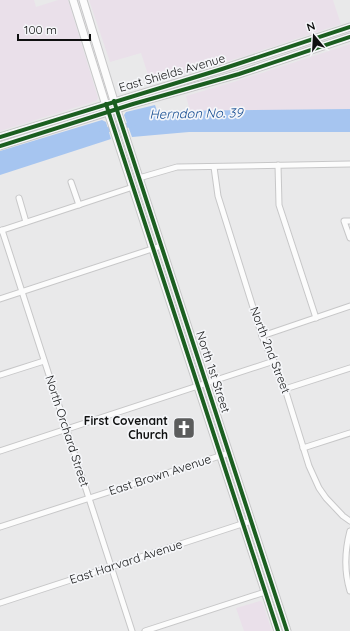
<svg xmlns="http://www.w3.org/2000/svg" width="350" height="631" viewBox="0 0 350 631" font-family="Quicksand,sans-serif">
<rect width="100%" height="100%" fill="#e9e9ea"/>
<g fill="#eae0ea">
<path d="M0,0h34l2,7 22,-7h10l30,98 -2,3 -96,30z"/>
<path d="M89,0h244l8,24 -106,35 -84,25 -10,-31 -31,9z"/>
<path d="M350,44v65l-160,2 -4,-15 54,-16z"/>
<path d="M260,601l2,1 10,29h-28l-8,-23z"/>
</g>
<g fill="#a6c5f0">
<path d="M155,105l2,6 193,-2v23h-161l-57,5 -8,-22 2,-3z"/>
<path d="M102,120l4,2 5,17 -111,36v-24z"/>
</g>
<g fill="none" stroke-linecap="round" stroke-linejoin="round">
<path stroke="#a6c5f0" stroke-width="5" d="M102,131l31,-7"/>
<g stroke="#c7c7c8" stroke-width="7">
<g id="minor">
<path d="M278,165l1,40 37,113"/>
<path d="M214,167l4,29 44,140 23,53 24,77 10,22 7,10 17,18 7,5"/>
<path d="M139,178l38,-11 173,-3"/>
<path d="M71,182l8,23"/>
<path d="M19,198l7,24"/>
<path d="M350,221h-6l6,17"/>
<path d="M2,230l130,401"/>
<path d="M0,231l133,-44"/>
<path d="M0,299l161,-53"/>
<path d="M262,336l88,-30"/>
<path d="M0,375l44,-14"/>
<path d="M285,389l65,-21"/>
<path d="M303,448l47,-15"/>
<path d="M0,451l274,-90"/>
<path d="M0,527l229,-74"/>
<path d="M350,531c-5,19 -6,40 0,60"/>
<path d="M0,603l251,-82"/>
<path d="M145,631l120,-39"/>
</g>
</g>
<g stroke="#c7c7c8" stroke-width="9">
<g id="secondary">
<path d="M73,0l35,112 170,519"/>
<path d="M83,0l31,101 173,530"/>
<path d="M0,137l222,-68 128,-42"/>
<path d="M0,146l133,-42 106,-30 111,-37"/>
</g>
</g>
<use href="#minor" stroke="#fcfcfc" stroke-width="5"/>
<use href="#secondary" stroke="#fcfcfc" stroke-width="7"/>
<g stroke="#f5f6f9" stroke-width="6">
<g id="cycleway">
<path d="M114,101l173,530"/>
<path d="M106,104l172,527"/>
<path d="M0,137l222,-68 128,-42"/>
<path d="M0,146l133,-42 106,-30 111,-37"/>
</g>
</g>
<use href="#cycleway" stroke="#1b5e20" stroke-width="4"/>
</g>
<defs>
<g id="church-square" transform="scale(1.15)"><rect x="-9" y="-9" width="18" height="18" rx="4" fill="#5b5c5c" stroke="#f5f6f9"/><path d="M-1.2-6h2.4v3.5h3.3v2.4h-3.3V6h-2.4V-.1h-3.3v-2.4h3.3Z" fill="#fff"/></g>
</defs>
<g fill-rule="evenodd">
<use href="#church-square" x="184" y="428"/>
</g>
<g text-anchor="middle" stroke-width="3.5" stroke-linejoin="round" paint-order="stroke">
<g font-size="12" fill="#0f1010" stroke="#f5f6f9">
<text transform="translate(172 73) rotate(-16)" y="4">East Shields Avenue</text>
<text transform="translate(270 350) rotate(69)" y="4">North 2nd Street</text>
<text transform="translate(213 372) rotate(72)" y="4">North 1st Street</text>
<text transform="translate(67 431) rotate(72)" y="4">North Orchard Street</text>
<text transform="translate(160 475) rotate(-18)" y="4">East Brown Avenue</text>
<text transform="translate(126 562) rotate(-18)" y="4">East Harvard Avenue</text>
</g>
<g font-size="12" font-weight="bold" fill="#0f1010" stroke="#f5f6f9" text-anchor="end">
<text x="168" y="425">First Covenant<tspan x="168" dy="14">Church</tspan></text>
</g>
<g font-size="13" font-style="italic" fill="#134b91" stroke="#f5f6f9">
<text transform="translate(196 113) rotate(-1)" y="5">Herndon No. 39</text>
</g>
</g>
<g transform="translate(314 36) rotate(342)" stroke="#f5f6f9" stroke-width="3" paint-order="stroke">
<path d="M0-3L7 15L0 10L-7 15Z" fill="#0f1010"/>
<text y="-6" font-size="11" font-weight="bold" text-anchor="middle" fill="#0f1010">N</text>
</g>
<path d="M18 34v6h72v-6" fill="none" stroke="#0f1010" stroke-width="2"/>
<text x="24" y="34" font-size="12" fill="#0f1010" stroke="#f5f6f9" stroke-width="3" paint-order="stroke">100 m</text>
</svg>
